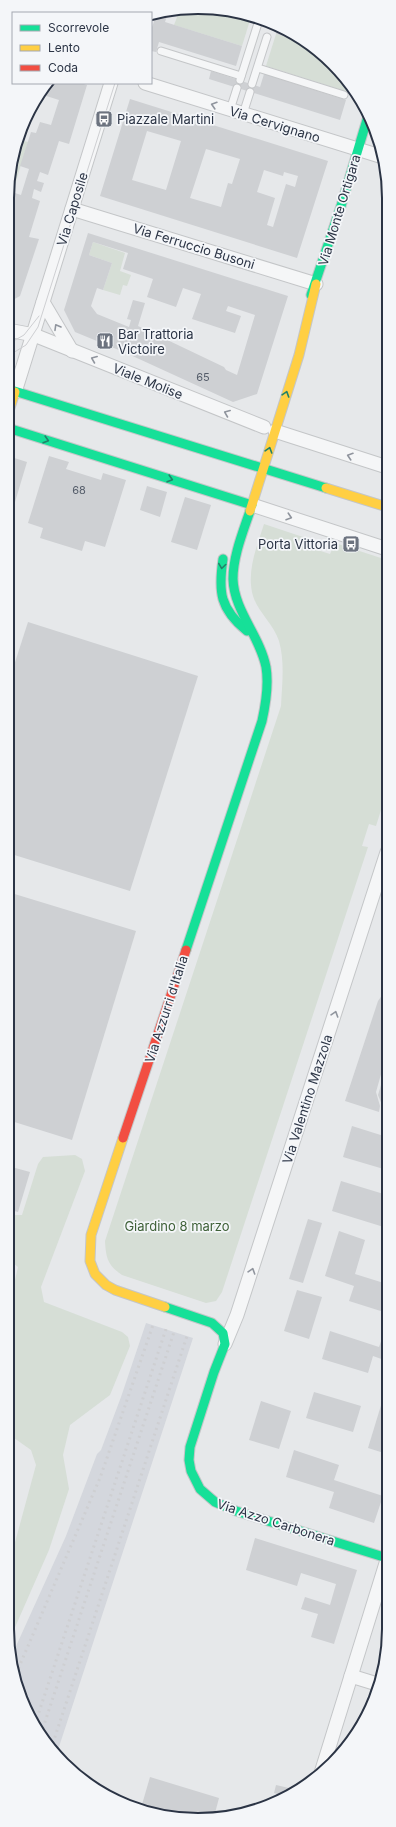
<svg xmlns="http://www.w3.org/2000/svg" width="396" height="1827" viewBox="0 0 396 1827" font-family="Inter,sans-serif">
<rect width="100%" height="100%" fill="#e6e8ea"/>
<path fill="#d4d7dd" d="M146,1323l47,15 -137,418 -35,-54 -9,-47 54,-119 31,-82 4,-4 20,-53z"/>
<g fill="#d6ded6">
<path d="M223,9l28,8 -9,29 -68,-21 5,-13z"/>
<path d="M276,34l28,8 29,21 17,24 -2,5 -82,-26z"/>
<path d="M20,140l8,2 -19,62v-31z"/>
<path d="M93,242l32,11 -5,18 11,4 -4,11 -4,-1 -3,10 -17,-5 9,-27 -23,-8z"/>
<path d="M264,524l39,13 2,9 25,8 5,-11 52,17v231l-11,35 -7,-2 -7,22 6,1 -146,445 -6,9 -10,2 -84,-28c-14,-10 -16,-16 -17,-34l176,-535c1,-21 4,-44 -2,-65 -5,-16 -21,-29 -26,-45 -7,-24 4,-50 11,-72z"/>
<path d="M75,1155l7,4 3,12 -44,116 3,15 78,30 6,5 2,9 -20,49 -40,30 -7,30 6,34 -20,61 -40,91 -2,-12v-57l29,-107 -5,-15 -24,-17v-119l11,-47 -11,-9v-43h15l16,-51 5,-7z"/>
</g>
<g fill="#ced0d3" fill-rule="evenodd">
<path d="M174,12l-1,2 -5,-1 -3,9 77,24 -6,20 -77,-24 -3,10 -5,-1v-21l6,-17z"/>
<path d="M279,26l4,1 20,15 -27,-8z"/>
<path d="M211,71l49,16 4,-13 82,26 -6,20 -131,-41z"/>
<path d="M50,83h30l7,2 -18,59 -10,-3 -11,34 -8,-3 -3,9 7,2 -3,9 -7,-3 -2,9 8,3 -11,36 10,2 -19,57 -11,6v-51l5,-19 -5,-2v-26l3,-12 9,3 8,-26 -9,-3 11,-34 5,1 4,-11 11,3 8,-25 -19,-6z"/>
<path d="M130,99l198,62 -31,97 -197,-62zM147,131l34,10 -15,49 -34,-10zM206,149l34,10 -8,25 -4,-1 -7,24 -31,-9zM264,170l19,6 1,-4 14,4 -3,11 -9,-3 -13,43 -6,-2 8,-27 -18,-6z"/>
<path d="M88,233l200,63 -31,98 -24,8 -107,-49 -51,-21 -11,-22zM93,242l35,11 -5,16 30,10 -6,18 29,10 7,-19 18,6 -9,25 43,14 6,-17 -15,-5 2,-5 27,9 -18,60 -11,-5 -2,-3 -86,-41 7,-23 -12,-3 -6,19 4,1 -2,7 -32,-13 -6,-8 6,-18 6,2 9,-27 -23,-8z"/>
<path d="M8,456l19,6 -18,60h-1z"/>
<path d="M49,456l20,6 -3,7 35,11 2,-7 23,7 -21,67 -20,-6 -3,10 -42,-13 3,-10 -15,-5z"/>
<path d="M147,486l20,6 -7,25 -20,-7z"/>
<path d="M185,497l26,8 -14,45 -26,-8z"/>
<path d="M28,622l170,54 -68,215 -122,-38v-169z"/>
<path d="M8,892l128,39 -64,209 -64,-20z"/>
<path d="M387,988v65l-11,39 4,14 -1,6 -34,-11 33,-100z"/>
<path d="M387,1065v48l-3,-3 -6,-15z"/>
<path d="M352,1126l35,11v33l-44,-13z"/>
<path d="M8,1166l22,6 -12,40 -11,-3z"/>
<path d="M341,1181l46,14v33l-55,-17z"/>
<path d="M308,1219l14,4 -19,60 -14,-4z"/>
<path d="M339,1231l26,9 -10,34 32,10v29l-38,-12 5,-15 -29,-10z"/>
<path d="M297,1290l25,7 -13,42 -25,-8z"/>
<path d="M385,1330l2,1v30l-14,-5 -5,17 -46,-14 8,-28 49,16z"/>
<path d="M314,1392l47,14 -8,26 -47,-14z"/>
<path d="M261,1401l30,10 -12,38 -30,-9z"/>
<path d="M382,1402l5,2v50l-19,-6z"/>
<path d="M294,1450l45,15 -5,15 49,16 -9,27 -45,-15 5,-16 -48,-15z"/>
<path d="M255,1538l102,32 -23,74 -23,-7 7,-23 -17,-5 4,-12 25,8 6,-21 -35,-11 -4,13 -51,-16z"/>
<path d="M385,1650l2,1v3l-6,19 -3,-1z"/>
<path d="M370,1697h3l-10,28 -3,4z"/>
<path d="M150,1777l69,21 -5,19 -29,3 -44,-12z"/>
<path d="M276,1785l13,3 -1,6 -4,2 -10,-3z"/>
</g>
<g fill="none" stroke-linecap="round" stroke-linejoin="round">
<g stroke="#c4c6c8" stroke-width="9">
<g id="lane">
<path d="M161,51l80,25"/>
<path d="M258,68l86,27"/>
<path d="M240,80l19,-60"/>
<path d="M252,84l15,-47"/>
<path d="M230,110l7,-22"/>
<path d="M243,114l7,-22"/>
</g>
</g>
<g stroke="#c4c6c8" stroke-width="15">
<g id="street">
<path d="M145,83l238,74"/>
<path d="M72,209l244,75"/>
<path d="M43,302l29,49"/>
<path d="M8,330l26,5 230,92"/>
<path d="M15,392l96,-309"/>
<path d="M275,431l112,36"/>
<path d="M252,505l135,44"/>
<path d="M225,1344l12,-29 150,-463"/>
<path d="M351,1676l26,8"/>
<path d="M321,1773l66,-213"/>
</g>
</g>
<g stroke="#c4c6c8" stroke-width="11">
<g id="fast">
<path d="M311,295l30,-89 28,-93"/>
<path d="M8,389l318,99"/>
<path d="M8,428l244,77"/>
<path d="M223,559c-5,33 -3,50 24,72"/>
<path d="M186,950l76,-229c4,-18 7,-36 4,-54 -6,-31 -32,-56 -33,-88 0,-23 10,-47 17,-68"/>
<path d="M165,1307l47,16 11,10 2,11 -11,28 -24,75 -1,13 2,11 9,18 15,13 21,9 151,47"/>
</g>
</g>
<g stroke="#c4c6c8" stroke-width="11">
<g id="slow">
<path d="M8,414l7,-22"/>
<path d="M326,488l61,19"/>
<path d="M250,511l49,-156 17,-71"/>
<path d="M123,1138l-32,97 -1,26 5,13 11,11 9,5 50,17"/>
</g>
</g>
<g stroke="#c4c6c8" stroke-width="11">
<path id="jam" d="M123,1138l63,-188"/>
</g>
<use href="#lane" stroke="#f5f6f7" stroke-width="7"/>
<use href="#street" stroke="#f5f6f7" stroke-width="13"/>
<use href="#fast" stroke="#16e098" stroke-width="9"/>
<use href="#slow" stroke="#ffcf43" stroke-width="9"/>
<use href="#jam" stroke="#f24e42" stroke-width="9"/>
<g stroke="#cecfd2" stroke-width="1">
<path d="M8,344l16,-9 15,-19"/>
<path d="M8,356l18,-11 12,-18 77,-244"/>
</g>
<g stroke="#cecfd2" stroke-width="3" stroke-dasharray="2 4" stroke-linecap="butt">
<path d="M16,1674l84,-196 53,-153"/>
<path d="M35,1724l131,-395"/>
<path d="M41,1734l133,-402"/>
<path d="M51,1749l136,-413"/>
</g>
</g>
<defs><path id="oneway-chevron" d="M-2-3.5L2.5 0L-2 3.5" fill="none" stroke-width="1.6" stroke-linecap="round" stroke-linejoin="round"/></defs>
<g stroke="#90959e">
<use href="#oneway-chevron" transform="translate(214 105) rotate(-163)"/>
<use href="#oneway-chevron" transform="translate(57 327) rotate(-120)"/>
<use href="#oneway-chevron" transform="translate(94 359) rotate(-158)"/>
<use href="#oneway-chevron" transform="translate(227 413) rotate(-158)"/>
<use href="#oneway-chevron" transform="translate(350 456) rotate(-162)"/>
<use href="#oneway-chevron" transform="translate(289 517) rotate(18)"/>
<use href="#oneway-chevron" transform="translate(335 1014) rotate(-72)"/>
<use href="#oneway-chevron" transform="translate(252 1271) rotate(-72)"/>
</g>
<g stroke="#22816a">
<use href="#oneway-chevron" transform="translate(286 394) rotate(-72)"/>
<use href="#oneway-chevron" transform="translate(46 440) rotate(17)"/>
<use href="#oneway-chevron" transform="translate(269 450) rotate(-73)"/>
<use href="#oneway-chevron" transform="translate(170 479) rotate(17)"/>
<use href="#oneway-chevron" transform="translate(222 566) rotate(98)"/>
</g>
<defs>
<g id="bus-square" transform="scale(0.9)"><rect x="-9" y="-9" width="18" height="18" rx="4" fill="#6c737f" stroke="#f4f6f9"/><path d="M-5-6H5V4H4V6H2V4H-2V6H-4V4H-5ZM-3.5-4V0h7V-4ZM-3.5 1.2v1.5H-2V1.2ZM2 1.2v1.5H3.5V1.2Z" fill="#fff"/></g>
<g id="restaurant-square" transform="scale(0.9)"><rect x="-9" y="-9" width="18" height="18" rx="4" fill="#6c737f" stroke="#f4f6f9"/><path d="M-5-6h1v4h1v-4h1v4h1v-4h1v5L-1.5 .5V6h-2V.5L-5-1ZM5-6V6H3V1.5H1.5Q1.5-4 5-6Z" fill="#fff"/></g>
</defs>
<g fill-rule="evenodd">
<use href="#bus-square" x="104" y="119"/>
<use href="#restaurant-square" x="105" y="341"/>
<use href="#bus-square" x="351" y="544"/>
</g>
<g text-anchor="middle" stroke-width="3.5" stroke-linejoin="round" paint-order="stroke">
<g font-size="11" fill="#545c69">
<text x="203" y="381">65</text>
<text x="79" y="494">68</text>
</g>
<g font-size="13" fill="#2b3445" stroke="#f4f6f9" text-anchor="start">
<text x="117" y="124">Piazzale Martini</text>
<text x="118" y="339">Bar Trattoria<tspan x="118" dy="15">Victoire</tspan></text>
<text x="338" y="549" text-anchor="end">Porta Vittoria</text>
</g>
<g font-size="13" fill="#2b3445" stroke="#f4f6f9">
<text transform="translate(275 124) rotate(17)" y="5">Via Cervignano</text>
<text transform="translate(72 209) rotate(-73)" y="5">Via Caposile</text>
<text transform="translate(339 210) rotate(-73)" y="5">Via Monte Ortigara</text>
<text transform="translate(194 246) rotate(17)" y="5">Via Ferruccio Busoni</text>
<text transform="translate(148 381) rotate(22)" y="5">Viale Molise</text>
<text transform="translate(166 1009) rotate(-72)" y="5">Via Azzurri d'Italia</text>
<text transform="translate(307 1099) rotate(-72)" y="5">Via Valentino Mazzola</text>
<text transform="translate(276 1522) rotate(18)" y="5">Via Azzo Carbonera</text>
</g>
<g font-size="13" fill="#3f6138" stroke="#f4f6f9">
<text x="177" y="1231">Giardino 8 marzo</text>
</g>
</g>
<path d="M0 0H396V1827H0ZM198 14H198A184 184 0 0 1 382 198V1629A184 184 0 0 1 198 1813H198A184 184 0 0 1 14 1629V198A184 184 0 0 1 198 14Z" fill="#f4f6f9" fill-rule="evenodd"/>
<path fill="none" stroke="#2b3445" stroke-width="2" d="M198 14H198A184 184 0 0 1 382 198V1629A184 184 0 0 1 198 1813H198A184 184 0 0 1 14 1629V198A184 184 0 0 1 198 14Z"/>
<rect x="12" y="12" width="140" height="72" fill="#f4f6f9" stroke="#a4a8b1"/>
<rect x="20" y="25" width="20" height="6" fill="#16e098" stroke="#a4a8b1"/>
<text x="48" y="32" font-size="12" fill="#2b3445">Scorrevole</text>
<rect x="20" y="45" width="20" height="6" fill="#ffcf43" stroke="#a4a8b1"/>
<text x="48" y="52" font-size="12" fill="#2b3445">Lento</text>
<rect x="20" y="65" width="20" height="6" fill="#f24e42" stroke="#a4a8b1"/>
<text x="48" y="72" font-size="12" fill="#2b3445">Coda</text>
</svg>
